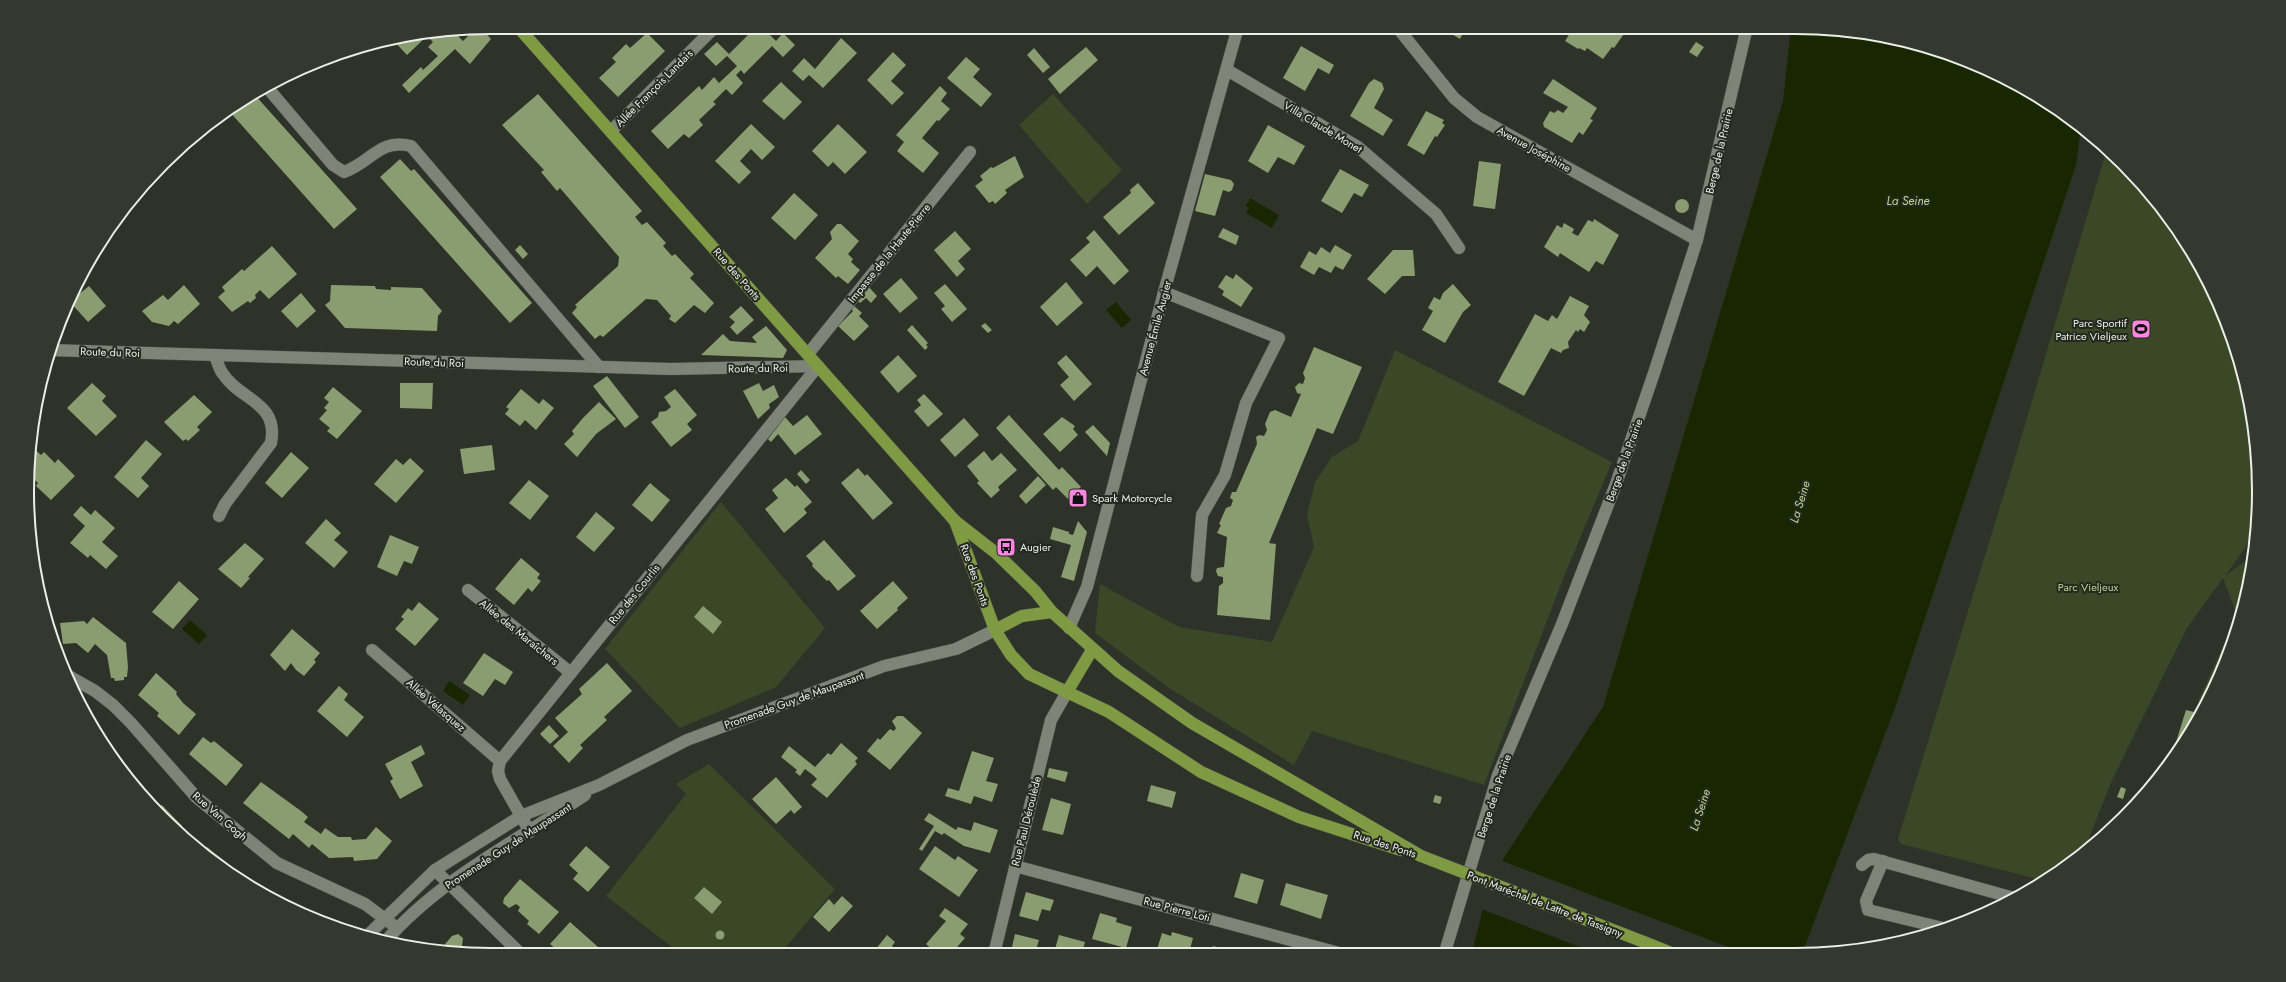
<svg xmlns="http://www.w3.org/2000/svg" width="2286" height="982" viewBox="0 0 2286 982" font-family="Jost,sans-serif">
<rect width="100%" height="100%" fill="#2e3229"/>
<g fill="#3a4827">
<path d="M1053,94l69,76 -35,34 -68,-79z"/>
<path d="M2107,149l56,60 48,77 32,85 15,90 -2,47 -4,10 -5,27 -22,31 30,-22 -21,86 -31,64 -5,-3 39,-85 -14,-38 -36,50 -75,152 -28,71 -43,29 -140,-36 -3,-5 117,-381z"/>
<path d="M1395,350l217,112 -47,112 -81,211 -172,-54 -18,34 -125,-77 -74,-55 5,-49 79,43 93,15 42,-95 -7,-32 8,-33 17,-25 26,-16z"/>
<path d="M721,502l104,126 -49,59 -96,41 -75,-79z"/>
<path d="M709,764l126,125 -55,65h-99l-75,-58 80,-102 -10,-10z"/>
</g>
<g fill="#182700">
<path d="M1791,27l94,9 59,16 83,37 54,39 -5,37 -180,540 -93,246 -331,1 11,-43 20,-50 100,-152 180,-606z"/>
<path d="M1250,198l29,17 -7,13 -26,-15 3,-5 -3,-2z"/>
<path d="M1116,302l15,18 -9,8 -16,-18z"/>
<path d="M190,620l17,15 -8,9 -17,-15z"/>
<path d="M449,681l21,14 -7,10 -20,-14z"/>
</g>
<path fill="#2e3229" d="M1500,860l239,91 -146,1 -112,-43z"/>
<g fill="#8a9d70">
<path d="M584,27h12l-6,6z"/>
<path d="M756,27h6l14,14 7,-8 12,12 -12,12 -11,-11 -28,28 -3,-4 -5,5 7,8 -11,12 -6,-6 -13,13 3,2 -17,16 4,5 -14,13 -5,-4 -16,15 -17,-18 48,-45 3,4 12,-13 5,6 18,-17 -10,-10 -11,10 -12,-12 13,-12 12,12z"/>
<path d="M1098,27h16l-8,8z"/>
<path d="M1446,27h20l-6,12 -15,-9z"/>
<path d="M1585,27h40l-2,2 3,2 -12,17 -2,-1 -9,12 -16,-11 -2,3 -6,-3 -1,1 -13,-8 8,-13 7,5z"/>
<path d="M476,28h5l10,11 -21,25 -15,-15 -46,44 -7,-8 19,-18 2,3 15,-14 -10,-9 5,-5 -6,-6 -20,19 -16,-17 62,-7 10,10z"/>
<path d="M647,33l18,18 -47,46 -19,-19 17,-16 -4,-4 14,-14 4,4z"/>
<path d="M841,38l16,15 -34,35 -14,-13 -6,6 -11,-10 12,-13 11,11z"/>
<path d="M1696,42l8,5 -7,10 -8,-5z"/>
<path d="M1301,46l33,19 -5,9 -11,-6 -13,23 -22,-13z"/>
<path d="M1086,47l12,13 -38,34 -12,-15z"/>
<path d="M1034,48l16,19 -7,6 -16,-18z"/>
<path d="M893,52l13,13 -15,16 13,12 -12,12 -25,-25z"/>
<path d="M966,57l14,12 -7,8 19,17 -11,13 -34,-29z"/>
<path d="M1374,79l8,4 2,6 -10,19 19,12 -10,16 -33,-20 19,-33z"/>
<path d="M1553,79l44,29 -7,11 3,1 -10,15 -4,-3 -7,11 -28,-16 -1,-4 7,-12 4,2 4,-3 5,3 5,-6 -25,-14z"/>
<path d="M781,82l21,20 -18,18 -22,-19z"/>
<path d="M940,86l7,7 -6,8 9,8 -11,12 -2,-1 -15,18 17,15 -16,20 -26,-22 7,-9 -8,-7z"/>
<path d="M253,93l104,116 -23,20 -105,-118z"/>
<path d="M538,94l104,117 -7,6 7,8 5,-3 19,21 -3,3 9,10 3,-2 19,20 -4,4 24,25 -9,10 -11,-8 -19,18 -6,-4 2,-3 -14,-16 -11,-1 -43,38 -3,-2 -5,4 -23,-26 5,-6 -2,-2 43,-39 1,-9 -59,-69 -3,3 -16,-19 3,-2 -42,-45z"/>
<path d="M1426,111l18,9 -2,3 3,2 -8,12 -2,-1 -11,19 -17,-10z"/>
<path d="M751,124l24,23 -13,13 -11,-11 -11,12 11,11 -12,12 -24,-23z"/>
<path d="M838,124l29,28 -22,22 -12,-12 -5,5 -16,-16z"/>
<path d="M1268,125l37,21 -11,19 -16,-8 -10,16 -20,-12z"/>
<path d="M1015,156l9,21 -19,13 2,3 -12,11 -2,-3 -4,2 -14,-17 8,-6 -3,-4 11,-9 2,1z"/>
<path d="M400,159l11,12 3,-2 118,134 -22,20 -130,-146z"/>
<path d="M1479,161l22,3 -6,45 -22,-3z"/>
<path d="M1340,169l29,16 -7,12 -8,-4 -12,20 -21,-12z"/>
<path d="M1205,174l26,6 3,4 -2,6 -3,2 -6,-2 -8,26 -20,-5z"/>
<path d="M1138,183l17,20 -36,32 -16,-18 28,-24 -1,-3z"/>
<path d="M794,193l24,22 -23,25 -24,-22z"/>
<circle cx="1682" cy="206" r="7"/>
<path d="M1594,219l25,16 -16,30 -7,-4 -7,11 -29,-19 -2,4 -14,-10 13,-22 5,3 2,-5 10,6 -2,4 6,3 10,-16 5,2z"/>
<path d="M837,224h4l18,17 -11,13 5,5 -2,3 9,8 -12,14 -10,-8 -2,2 -21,-20 17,-19 -2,-7z"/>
<path d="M1223,228l16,8 -3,9 -18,-8z"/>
<path d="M1094,230l35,41 -15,14 -17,-19 -11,11 -16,-17 20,-18 -4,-4z"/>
<path d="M955,231l16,18 -13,12 7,8 -8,8 -23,-27z"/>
<path d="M520,245l8,9 -5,5 -8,-9z"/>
<path d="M1335,245l17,10 -9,15 -8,-4 -4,7 -12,-6 -5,8 -14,-8 9,-16 7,4 5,-8 9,6z"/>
<path d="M272,246l25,28 -28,25 -9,-9 -5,5 1,3 -6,5 -2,-2 -16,11 -14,-15 7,-6 -3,-4 20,-18 2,2z"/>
<path d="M1393,250h20l2,26h-13l-17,18 -18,-15z"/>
<path d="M1236,274l17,14 -12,19 -19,-12 2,-4 -6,-4 8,-12 7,4z"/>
<path d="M901,278l17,20 -18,15 -17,-19z"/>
<path d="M1066,282l17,21 -26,23 -17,-19z"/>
<path d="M945,284l22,25 -15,13 -11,-13 4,-3 -11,-13z"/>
<path d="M1453,284l18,21 -8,7 -18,31 -23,-13 11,-19 -5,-3 6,-11 6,3 3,-7z"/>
<path d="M184,285l16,19 -22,20 -4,-3 -5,5 -17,-4 -10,-11 21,-16 5,5z"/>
<path d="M331,285l44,1 1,3 15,1v-3l31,1 20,23 -4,5 -1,15 -92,-3 -20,-23 5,-4z"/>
<path d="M89,286l17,20 -18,16 -17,-19 -3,3 6,-14 4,3z"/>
<path d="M868,286l9,10 -6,7 -5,-5 -6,5 -3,-3z"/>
<path d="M301,293l15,18 -19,17 -16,-17z"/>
<path d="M1570,296l19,10 -5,9 6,7 -6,10 -4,-3 -2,3 -2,-2 -8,12 1,6 -6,2 -2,3 -10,-5 -27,48 -26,-14 37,-68 13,7 4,-6 5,4z"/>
<path d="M853,305l9,8 -3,3 10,10 -15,15 -16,-15 15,-15 -3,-3z"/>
<path d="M741,306l13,14 -17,15 -7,-8 5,-5 -6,-5z"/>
<path d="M985,323l7,7 -4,3 -7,-7z"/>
<path d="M912,325l16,18 -2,2 2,2 -3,3 -18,-20z"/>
<path d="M766,326l21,24 -4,8 -82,-3 22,-21 7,7 27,2 -5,-6z"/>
<path d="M1314,347l48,20 -29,67 -16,-6 -48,115 7,1 -6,76 -53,-5 2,-29 4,-3v-6l-5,-1 -2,-5 1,-3 7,-1 3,-30 -10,-4 4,-8 -2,-1 7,-16 5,-2 2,-6 -3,-2 2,-6h4l21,-48 -1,-7 3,-2 5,1 3,-6 -2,-6 5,-12 5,-2 16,7 10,-23 -4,-1 -2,-6 4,-4 4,1 2,-6 -2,-5z"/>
<path d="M898,355l19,21 -19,17 -18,-21z"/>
<path d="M1066,355l26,29 -18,17 -14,-16 9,-8 -12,-14z"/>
<path d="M607,376l32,41 -14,11 -32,-42z"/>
<path d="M92,383l14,13 -4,5 15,15 -21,20 -29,-28z"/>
<path d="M400,383h33l-1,26 -32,-1z"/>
<path d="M759,383l4,8 11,-6 5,12 -10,7 1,4 -12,11 -15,-28z"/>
<path d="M333,387l29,24 -25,28 -10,-8 3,-3 -11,-9 8,-9 -3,-2 5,-6 -5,-4z"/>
<path d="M521,389l18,15 4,-5 11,9 -18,22 -11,-10 -5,6 -15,-12 4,-5 -3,-2z"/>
<path d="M675,389l22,26 -10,9 5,6 -21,17 -20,-25 7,-5 1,-5 7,-1 5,-4 -7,-10z"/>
<path d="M924,394l19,20 -15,13 -14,-16 7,-6 -4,-5z"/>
<path d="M194,395l18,17 -15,15 3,3 -12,11 -2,-2 -3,2 -19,-19z"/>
<path d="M599,402l17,17 -20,15 -19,23 -13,-13 10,-10 -2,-3 11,-13z"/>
<path d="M807,415l15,19 -27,21 -17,-21 -7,8 -3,-3 17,-22 8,9z"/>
<path d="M1009,415l50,55 3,-3 19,20 -13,12 -12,-12 -3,3 -57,-62z"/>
<path d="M1062,417l13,9 -2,3 5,6 -18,17 -17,-18z"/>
<path d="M964,418l15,17 -24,22 -15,-17z"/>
<path d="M1093,425l17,18 -3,13 -22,-24z"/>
<path d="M146,440l16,14 -21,24 8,8 -11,12 -24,-21z"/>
<path d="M492,445l3,25 -31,4 -4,-25z"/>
<path d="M31,446l10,9 3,-3 11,11 3,-4 17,17 -24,24 -15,-14 2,-3 -9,-9z"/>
<path d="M984,451l8,10 9,-8 16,17 -19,17 2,3 -9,8 -14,-15 2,-2 -12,-15z"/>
<path d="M291,452l18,16 -27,30 -17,-15z"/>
<path d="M410,458l14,13 -28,32 -22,-19 22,-25 7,6z"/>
<path d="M858,468l7,8 2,-2 26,29 -20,17 -32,-37z"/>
<path d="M801,470l9,10 -4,4 -9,-10z"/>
<path d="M1038,476l8,9 -20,19 -7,-8z"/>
<path d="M786,478l9,9 2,-2 15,17 -8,7 3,4 -23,20 -19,-24 13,-11 -6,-8z"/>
<path d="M529,480l20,16 -19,24 -21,-17z"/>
<path d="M650,483l20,17 -18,22 -20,-17z"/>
<path d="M81,506l10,9 4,-5 20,18 -13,14 16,14 -12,13 -16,-14 -2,3 -18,-15 15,-17 -12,-11z"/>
<path d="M596,512l19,16 -21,24 -18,-15z"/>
<path d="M326,519l15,14 -7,7 14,12 -14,16 -29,-25z"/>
<path d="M1078,521l9,11 -13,49 -13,-4 10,-32 -21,-6 3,-12 16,5v2l4,1z"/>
<path d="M390,535l29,12 -7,17 -8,-3 -7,15 -20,-9z"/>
<path d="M824,540l32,36 -18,15 -9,-11 -2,1 -15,-15 1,-2 -7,-8z"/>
<path d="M245,543l19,16 -16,18 2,1 -9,10 -23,-19z"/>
<path d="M521,558l19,16 -3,4 4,3 -9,11 -4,-4 -14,17 -19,-16z"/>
<path d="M179,581l20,18 -26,30 -21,-17z"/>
<path d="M893,581l15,17 -11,10 1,2 -21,19 -17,-18z"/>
<path d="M419,602l20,17 -24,27 -20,-17 9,-10 -3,-2 7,-9 4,3z"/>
<path d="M703,606l19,16 -9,12 -19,-17z"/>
<path d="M93,617l33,26 2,24 -1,10h-3v3l-9,1 -1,-3h-3l-4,-23 -12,-11 -7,9 -12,-10 -13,1 -3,-21 24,-2 3,3z"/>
<path d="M292,629l28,24 -6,7 2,2 -12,14 -8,-6 -5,-7 -6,8 -15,-16z"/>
<path d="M484,653l29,19 -8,13 -10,-6 -12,17 -20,-13z"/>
<path d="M607,663l25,28 -28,26 3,3 -27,25 3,3 -14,15 -16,-17 15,-14 -13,-14 27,-24 -3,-5z"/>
<path d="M156,673l21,19 -1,2 7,9 13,11 -17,21 -22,-19 2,-3 -21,-18z"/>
<path d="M339,686l9,8 -4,6 20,17 -17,20 -30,-26z"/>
<path d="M2186,710l12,3 -17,36 -6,6h-3z"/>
<path d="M897,716h6l19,17 -32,37 -23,-19 11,-13 2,2 10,-11 4,2 2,-3 -4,-7z"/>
<path d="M549,725l10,11 -9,8 -10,-10z"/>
<path d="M100,736l18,21 -3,2 -16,-22z"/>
<path d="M203,737l8,6 3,-2 29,24 -17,21 -37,-32z"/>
<path d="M841,743l17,15 -3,3 2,3 -30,34 -16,-13 6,-6 -4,-4 -8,-6 -5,7 -5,-4 2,-2 -16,-13 8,-11 26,21 13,-14 3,2z"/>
<path d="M421,745l4,9 -14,8 12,24 -23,13 -10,-18 3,-2 -8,-15z"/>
<path d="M972,751l22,7 -8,23 12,3 -6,18 -18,-6 -3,8 -26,-8 3,-8 11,3z"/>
<path d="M1049,768l19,4 -3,10 -18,-5z"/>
<path d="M776,777l26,30 -8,7 -3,-4 -15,14 -24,-25z"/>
<path d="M261,782l40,29 7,6 -4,5 17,12 4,-6 13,9h13l1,3 14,-1 10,-12 16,14 -15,18 -23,2 -1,-4 -24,1 -17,-14 -3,4 -16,-14 -4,5 -46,-36z"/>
<path d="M1151,785l25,7 -4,16 -25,-7z"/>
<path d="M2121,787l5,2 -3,10 -6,-2z"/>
<path d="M137,788l21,21 4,-4 20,21 -5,5 -35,-34z"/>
<path d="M1435,795l7,2 -2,7 -7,-2z"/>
<path d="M1051,798l20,6 -8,31 -21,-5z"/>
<path d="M929,813l27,17 2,-3 13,4 3,-9 24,8 -8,23 -26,-7 -20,-13 -2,2 -7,-4 -13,20 -3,-2 15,-23 -10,-6z"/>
<path d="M586,846l24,21 -22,25 -15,-13 5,-6 -9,-8z"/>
<path d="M935,846l20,14 3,-4 20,14 -19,27 -40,-28z"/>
<path d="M207,847l21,17 -3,4 -22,-16z"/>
<path d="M1241,873l23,7 -7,24 -23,-7z"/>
<path d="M520,879l39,33 -20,22 -12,-10 2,-3 -11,-10 2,-4 -4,-3 -7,4 -6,-5 1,-5z"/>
<path d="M1286,883l42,12 -7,24 -41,-14z"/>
<path d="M704,887l18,15 -10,12 -18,-16z"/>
<path d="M1026,892l28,8 -4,11 -8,-2 -4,12 -19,-5z"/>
<path d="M842,896l11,10 -24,26 -16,-15 16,-18 5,6z"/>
<path d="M945,908l23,16 -8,10 5,4 -14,16h-14l-11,-10 20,-23 -7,-5z"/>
<path d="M1100,913l17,5 -1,4 16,5 -6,21 -34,-9z"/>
<path d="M570,922l37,33h-39l-3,-3 -2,3 -13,-11z"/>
<circle cx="720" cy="935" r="4.5"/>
<path d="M1172,932l21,6 -4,15h-33l6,-20 9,3z"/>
<path d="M458,934l5,4 -1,9 3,3 3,-3 8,7 -36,-4 12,-14z"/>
<path d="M1015,934l24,6 -4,13h-22l2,-5 -3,-1z"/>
<path d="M887,935l8,7 -3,4 8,8h-28z"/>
<path d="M1059,935l26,7 -3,11h-11l-16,-4z"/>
<path d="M1213,946l24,6v1h-26z"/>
</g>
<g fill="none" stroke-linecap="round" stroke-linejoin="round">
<g stroke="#494d46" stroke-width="13">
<g id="minor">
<path d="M1397,27l57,71 23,19 220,123"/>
<path d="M1227,70l131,77 78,67 23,34"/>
<path d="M266,86l67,79 11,7c28,-10 35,-34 67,-26l188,221"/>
<path d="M611,131l104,-104"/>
<path d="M1164,292l115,46 -33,65 -21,72 -23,40 -5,61"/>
<path d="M49,350l622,19 147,-3"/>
<path d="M808,354l162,-202"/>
<path d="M215,355c2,6 4,14 8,19 18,27 56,28 48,69l-46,61 -6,12"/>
<path d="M468,590l103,83"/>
<path d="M1069,628l18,-41 77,-295 74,-265"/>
<path d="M372,650l128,111"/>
<path d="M65,674l30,17 18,14 18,18 65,74 81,66 88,41 32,24"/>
<path d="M530,832l-30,-53 -2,-8 2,-10 318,-395"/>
<path d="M1883,861l-17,40 2,9 79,19"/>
<path d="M1862,865l6,-5 6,-1 140,39"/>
<path d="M1015,866l324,87"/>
<path d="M435,870l87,85"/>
<path d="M366,937l69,-67 86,-54 78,-31 88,-45 197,-74 72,-17 39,-19"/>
<path d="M385,942c52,-61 134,-103 200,-147"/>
<path d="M1445,952l53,-177 64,-151 54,-140 38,-111 43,-133 50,-213"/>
<path d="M994,954l57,-234 16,-28"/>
</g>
</g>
<g stroke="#494d46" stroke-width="13">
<g id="major">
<path d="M518,27l437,494 41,32 39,38 17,21 66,59 74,52 229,133"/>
<path d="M955,521l40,109 16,25 18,19 80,38 92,60 98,45 102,33"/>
<path d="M995,630l27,-14 30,-4"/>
<path d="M1067,692l25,-42"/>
<path d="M1644,942l25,10"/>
</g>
</g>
<use href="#minor" stroke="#7f8479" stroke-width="12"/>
<use href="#major" stroke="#7e9b44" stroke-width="12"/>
<g stroke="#494d46" stroke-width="13" stroke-linecap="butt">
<path id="major-bridge" d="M1421,856l223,86"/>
</g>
<use href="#major-bridge" stroke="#7e9b44" stroke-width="12"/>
</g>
<defs>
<g id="stadium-square" transform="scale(1)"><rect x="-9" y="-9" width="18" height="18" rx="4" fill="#fe86e1" stroke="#24281f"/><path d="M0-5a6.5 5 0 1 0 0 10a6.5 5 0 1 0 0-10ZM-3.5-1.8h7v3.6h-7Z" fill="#111"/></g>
<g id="shop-square" transform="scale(1)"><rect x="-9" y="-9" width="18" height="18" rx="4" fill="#fe86e1" stroke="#24281f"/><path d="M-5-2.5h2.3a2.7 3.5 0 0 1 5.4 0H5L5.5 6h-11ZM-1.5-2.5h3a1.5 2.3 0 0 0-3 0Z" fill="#111"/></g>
<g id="bus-square" transform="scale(1)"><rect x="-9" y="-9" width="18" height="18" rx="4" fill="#fe86e1" stroke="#24281f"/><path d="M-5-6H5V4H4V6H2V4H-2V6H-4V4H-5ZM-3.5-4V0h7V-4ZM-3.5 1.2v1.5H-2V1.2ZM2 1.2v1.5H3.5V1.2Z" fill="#111"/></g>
</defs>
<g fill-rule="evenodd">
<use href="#stadium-square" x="2141" y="329"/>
<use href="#shop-square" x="1078" y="498"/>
<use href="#bus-square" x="1006" y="547"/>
</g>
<g text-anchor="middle" stroke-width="4" stroke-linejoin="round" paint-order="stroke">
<g font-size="11" fill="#ecefe9" stroke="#24281f">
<text transform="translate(654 88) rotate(-45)" y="4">Allée François Landais</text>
<text transform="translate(1323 127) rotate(31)" y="4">Villa Claude Monet</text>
<text transform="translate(1534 149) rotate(29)" y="4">Avenue Joséphine</text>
<text transform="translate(1719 151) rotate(-77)" y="4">Berge de la Prairie</text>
<text transform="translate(889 253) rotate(-51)" y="4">Impasse de la Haute-Pierre</text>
<text transform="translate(737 274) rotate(49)" y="4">Rue des Ponts</text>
<text transform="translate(1155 328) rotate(-75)" y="4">Avenue Émile Augier</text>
<text transform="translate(110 352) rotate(2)" y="4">Route du Roi</text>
<text transform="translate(434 362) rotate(2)" y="4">Route du Roi</text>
<text transform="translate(758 368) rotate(-1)" y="4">Route du Roi</text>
<text transform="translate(1624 460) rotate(-70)" y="4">Berge de la Prairie</text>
<text transform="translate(975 575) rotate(70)" y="4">Rue des Ponts</text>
<text transform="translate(634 594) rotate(-51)" y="4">Rue des Courlis</text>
<text transform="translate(519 632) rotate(39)" y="4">Allée des Maraîchers</text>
<text transform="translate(794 700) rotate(-20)" y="4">Promenade Guy de Maupassant</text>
<text transform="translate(436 705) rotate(41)" y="4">Allée Vélasquez</text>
<text transform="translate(1494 796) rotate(-72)" y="4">Berge de la Prairie</text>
<text transform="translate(220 816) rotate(41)" y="4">Rue Van Gogh</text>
<text transform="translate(1026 821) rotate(-76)" y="4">Rue Paul Déroulède</text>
<text transform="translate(1385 844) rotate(18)" y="4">Rue des Ponts</text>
<text transform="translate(508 846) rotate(-33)" y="4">Promenade Guy de Maupassant</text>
<text transform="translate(1545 904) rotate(21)" y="4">Pont Maréchal de Lattre de Tassigny</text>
<text transform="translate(1177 909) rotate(15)" y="4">Rue Pierre Loti</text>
</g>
<g font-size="11" fill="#ecefe9" stroke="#24281f" text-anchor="start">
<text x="2127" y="327" text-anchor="end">Parc Sportif<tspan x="2127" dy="13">Patrice Vieljeux</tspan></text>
<text x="1092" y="502">Spark Motorcycle</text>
<text x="1020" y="551">Augier</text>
</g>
<g font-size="11" fill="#b9d791" stroke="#24281f">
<text x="2088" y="591">Parc Vieljeux</text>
</g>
<g font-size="12" font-style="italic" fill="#bad891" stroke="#24281f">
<text x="1908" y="205">La Seine</text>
<text transform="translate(1800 502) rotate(-73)" y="4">La Seine</text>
<text transform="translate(1700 810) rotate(-72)" y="4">La Seine</text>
</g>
</g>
<path d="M0 0H2286V982H0ZM491 34H1795A457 457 0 0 1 2252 491V491A457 457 0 0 1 1795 948H491A457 457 0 0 1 34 491V491A457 457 0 0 1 491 34Z" fill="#34382f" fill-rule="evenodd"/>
<path fill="none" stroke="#ecefe9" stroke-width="2" d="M491 34H1795A457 457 0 0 1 2252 491V491A457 457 0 0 1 1795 948H491A457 457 0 0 1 34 491V491A457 457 0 0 1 491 34Z"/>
</svg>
